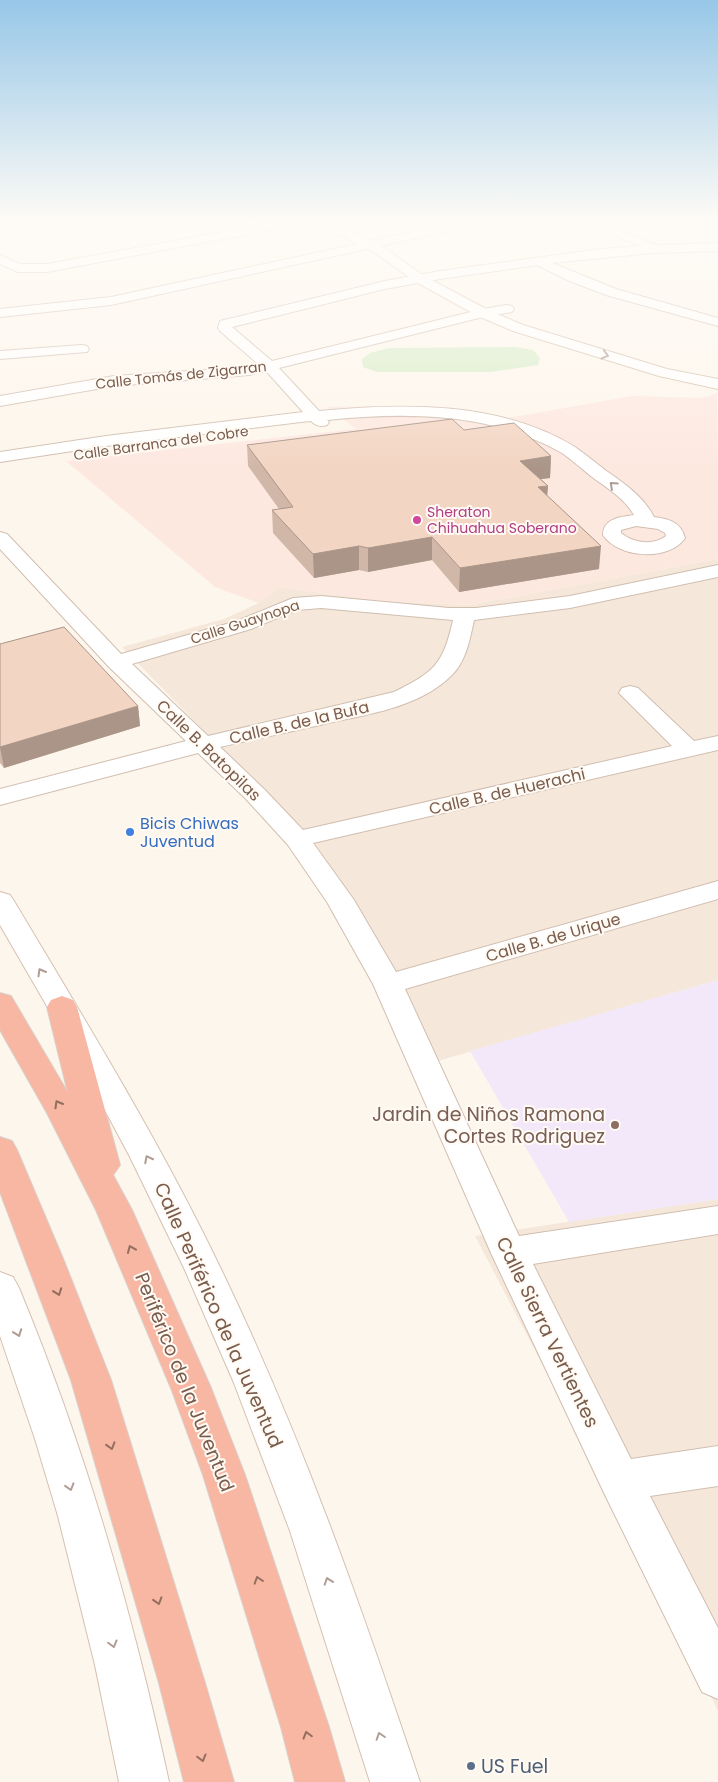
<svg xmlns="http://www.w3.org/2000/svg" width="718" height="1782" viewBox="0 0 718 1782" font-family="Poppins,sans-serif">
<rect width="100%" height="100%" fill="#fdf6ec"/>
<g fill="#f5e8da">
<path d="M718,559v421l-280,81 -151,-245 -165,-169 102,-28 35,-16 19,-16 104,14 86,4z"/>
<path d="M718,1199v512l-41,-89 -202,-386z"/>
</g>
<path fill="#fde8e0" d="M717,393l1,166 -250,46 -86,-4 -104,-14 -19,16 -44,-16 -149,-126 290,-32 -29,-22 54,-1 49,2 46,4 26,7 131,-23 71,2z"/>
<path fill="#f3e8fa" d="M718,980v219l-149,23 -99,-171z"/>
<path fill="#d8ecc9" d="M516,347l17,3 7,8 -2,7 -48,7h-113l-14,-5 -1,-8 8,-6 19,-5z"/>
<g fill="none" stroke-linecap="round" stroke-linejoin="round">
<g stroke="#d1beb0" stroke-width="2">
<g id="street">
<path d="M114,219h23l-5,3 -46,9 -6,-3 2,-2z"/>
<path d="M294,219h24l-5,3 -266,50h-29l-18,-8v-9l20,9h27z"/>
<path d="M473,219h22l-5,3 -379,83 -111,12v-8l111,-12z"/>
<path d="M575,219h16l65,26 62,-2v8l-67,2 -99,10 64,26 102,29v8l-112,-31 -39,-15 -30,-15 -97,14 -55,10 -153,38 40,34 211,-52 24,-4 5,1 2,3 -2,3 -29,5 -204,51 40,43c85,-8 181,-10 256,36 10,7 20,15 30,23 19,13 38,26 49,47 15,2 27,5 31,21 -16,24 -67,20 -82,-3 0,-17 18,-18 31,-20 -10,-17 -27,-27 -42,-38 -10,-8 -20,-17 -30,-24 -71,-41 -156,-41 -235,-33l2,2 -2,3c-7,2 -11,1 -16,-4l-10,1 -195,24 -106,16v-10l106,-16 197,-24 -37,-41 -17,4 -135,11 -114,20v-10l114,-20 135,-9 9,-3 -38,-33 -2,-3 2,-7 165,-40 55,-10 161,-22 40,-3zM636,526l22,3 7,4 1,3c-13,10 -33,7 -45,-3v-3z"/>
<path d="M700,219l18,1v7l-17,-6z"/>
<path d="M82,345l5,1 2,3 -2,3 -87,7v-8z"/>
<path d="M0,532l7,2 114,120 116,-33 56,-23 28,-2 128,12h27l94,-12 148,-31v12l-148,31 -96,12c-4,19 -8,42 -23,56 -33,32 -83,38 -127,48 -34,8 -69,15 -104,23l44,42 39,41 369,-84 -53,-53 3,-5 8,-2 8,2 56,53 24,-5v14l-405,93 41,57 42,72 322,-91v18l-313,90 114,247 199,-30v28l-185,30 98,195 87,-13v40l-68,10 68,132v71l-16,-7 -97,-197 -114,-242 -118,-269 -46,-82 -39,-57 -42,-46 -48,-46 -198,52v-16l186,-48 -77,-74 -109,-118zM321,608l132,12c-10,45 -19,52 -59,72l-186,44 -76,-72 119,-35 46,-19z"/>
</g>
</g>
<g stroke="#d6c0b0" stroke-width="2">
<g id="secondary">
<path d="M303,219h16l57,23 48,34 64,34 35,15 144,44 51,10v10l-59,-13 -146,-45 -35,-15 -62,-34 -48,-34z"/>
<path d="M0,892l10,3 4,6c72,121 145,239 206,366 81,167 141,339 200,515h-50l-80,-251 -56,-148 -50,-115 -55,-113 -52,-97 -77,-133z"/>
<path d="M0,1272l13,5 6,11c66,159 114,326 150,494h-50l-24,-117 -37,-149 -23,-77 -35,-103z"/>
</g>
</g>
<g stroke="#dad1cd" stroke-width="2">
<g id="highway">
<path d="M0,993l11,3 57,97 -21,-86 4,-7 11,-4 11,4 4,7 43,158 -7,10 19,35 79,178 34,87 84,252 16,55h-50l-14,-55 -78,-252 -32,-87 -75,-178 -49,-97 -47,-83z"/>
<path d="M0,1137l12,4 5,9 47,111 47,119 94,303 29,99h-50l-25,-99 -88,-303 -71,-188z"/>
</g>
</g>
<use href="#street" fill="#fff" fill-rule="evenodd"/>
<use href="#secondary" fill="#fff" fill-rule="evenodd"/>
<use href="#highway" fill="#f7b7a3" fill-rule="evenodd"/>
</g>
<g fill="#d1b7a8">
<path d="M464,430l87,26 -1,22 -9,1 7,7 -1,10 52,73 -140,23 -27,-32 -64,12 -9,-2 -45,8 -41,-45 -1,-23 7,-1 -31,-43 -1,-21z"/>
<path d="M0,644l138,62 2,20 -136,42 -4,-5z"/>
</g>
<g fill="#aa9588">
<path d="M551,456l-1,22 -32,4 2,-21z"/>
<path d="M548,486l-2,22 -8,-21z"/>
<path d="M432,537v23l-64,12v-24z"/>
<path d="M359,546v24l-45,8 -1,-24z"/>
<path d="M601,546l-2,23 -140,23 1,-24z"/>
<path d="M138,706l2,20 -136,42 -4,-21z"/>
</g>
<g fill="#f3d5c3" stroke="#aa9588">
<path d="M452,419l12,11 50,-7 37,33 -31,5 28,25 -10,1 63,59 -141,22 -28,-31 -64,11 -9,-2 -46,8 -41,-44 21,-3 -46,-62z"/>
<path d="M64,627l74,79 -138,41v-103z"/>
</g>
<defs><path id="oneway-chevron" d="M-2-3.5L2.5 0L-2 3.5" fill="none" stroke-width="1.6" stroke-linecap="round" stroke-linejoin="round" transform="scale(1.25)"/></defs>
<g stroke="#af9d94">
<use href="#oneway-chevron" transform="translate(605 355) rotate(16)"/>
<use href="#oneway-chevron" transform="translate(613 485) rotate(-138)"/>
<use href="#oneway-chevron" transform="translate(41 972) rotate(-120)"/>
<use href="#oneway-chevron" transform="translate(148 1159) rotate(-117)"/>
<use href="#oneway-chevron" transform="translate(18 1333) rotate(70)"/>
<use href="#oneway-chevron" transform="translate(70 1487) rotate(73)"/>
<use href="#oneway-chevron" transform="translate(328 1581) rotate(-109)"/>
<use href="#oneway-chevron" transform="translate(113 1644) rotate(75)"/>
<use href="#oneway-chevron" transform="translate(380 1736) rotate(-108)"/>
</g>
<g stroke="#936e5e">
<use href="#oneway-chevron" transform="translate(58 1104) rotate(-120)"/>
<use href="#oneway-chevron" transform="translate(131 1249) rotate(-113)"/>
<use href="#oneway-chevron" transform="translate(58 1292) rotate(70)"/>
<use href="#oneway-chevron" transform="translate(111 1446) rotate(73)"/>
<use href="#oneway-chevron" transform="translate(258 1580) rotate(-108)"/>
<use href="#oneway-chevron" transform="translate(158 1601) rotate(73)"/>
<use href="#oneway-chevron" transform="translate(307 1735) rotate(-106)"/>
<use href="#oneway-chevron" transform="translate(202 1758) rotate(75)"/>
</g>
<linearGradient id="sky" x2="0" y2="1"><stop stop-color="#97c7e8"/><stop offset="0.47" stop-color="#fefbf6"/><stop offset="1" stop-color="#fefbf6" stop-opacity="0"/></linearGradient>
<rect width="718" height="469" fill="url(#sky)"/>
<circle fill="#d1479c" stroke="#fffaf3" stroke-width="2" cx="417" cy="520" r="5"/>
<circle fill="#3f7fe0" stroke="#fffaf3" stroke-width="2" cx="130" cy="832" r="5"/>
<circle fill="#8d6e63" stroke="#fffaf3" stroke-width="2" cx="615" cy="1125" r="5"/>
<circle fill="#5c6f8a" stroke="#fffaf3" stroke-width="2" cx="471" cy="1766" r="5"/>
<g text-anchor="middle" stroke-width="4" stroke-linejoin="round" paint-order="stroke">
<g font-size="14" fill="#7a5c4d" stroke="#fffaf3">
<text transform="translate(181 375) rotate(-6)" y="5">Calle Tomás de Zigarran</text>
<text transform="translate(161 443) rotate(-8)" y="5">Calle Barranca del Cobre</text>
<text transform="translate(245 622) rotate(-18)" y="5">Calle Guaynopa</text>
</g>
<g font-size="14" fill="#b23c85" stroke="#fffaf3" text-anchor="start">
<text x="427" y="517">Sheraton<tspan x="427" dy="16">Chihuahua Soberano</tspan></text>
</g>
<g font-size="16" fill="#7a5c4d" stroke="#fffaf3">
<text transform="translate(299 722) rotate(-13)" y="6">Calle B. de la Bufa</text>
<text transform="translate(209 750) rotate(44)" y="6">Calle B. Batopilas</text>
<text transform="translate(507 791) rotate(-13)" y="6">Calle B. de Huerachi</text>
<text transform="translate(553 937) rotate(-16)" y="6">Calle B. de Urique</text>
</g>
<g font-size="16" fill="#366cbe" stroke="#fffaf3" text-anchor="start">
<text x="140" y="829">Bicis Chiwas<tspan x="140" dy="18">Juventud</tspan></text>
</g>
<g font-size="19" fill="#785e54" stroke="#fffaf3" text-anchor="end">
<text x="605" y="1121">Jardin de Niños Ramona<tspan x="605" dy="22">Cortes Rodriguez</tspan></text>
</g>
<g font-size="19" fill="#7a5c4d" stroke="#fffaf3">
<text transform="translate(219 1315) rotate(66)" y="7">Calle Periférico de la Juventud</text>
<text transform="translate(548 1332) rotate(64)" y="7">Calle Sierra Vertientes</text>
<text transform="translate(185 1382) rotate(68)" y="7">Periférico de la Juventud</text>
</g>
<g font-size="19" fill="#4e5e75" stroke="#fffaf3" text-anchor="start">
<text x="481" y="1773">US Fuel</text>
</g>
</g>
</svg>
